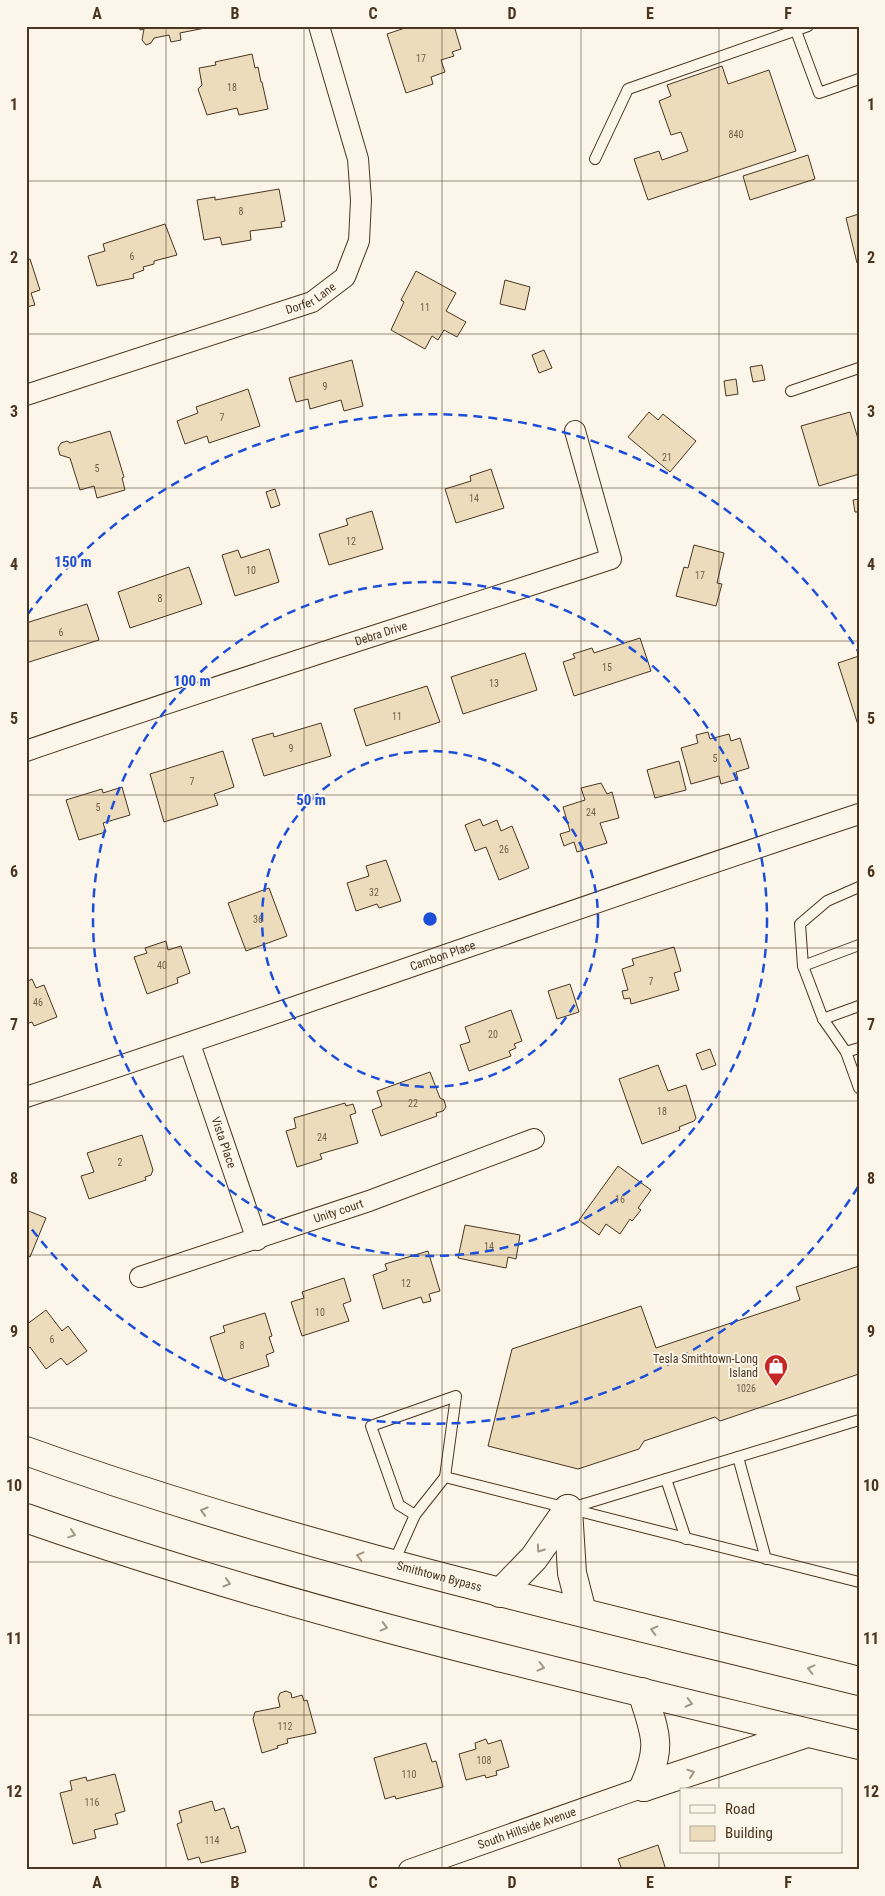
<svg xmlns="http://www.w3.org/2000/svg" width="885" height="1896" viewBox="0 0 885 1896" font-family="'Roboto Condensed',sans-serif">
<rect width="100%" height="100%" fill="#fbf6e9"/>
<g fill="#ecdcbc" stroke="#4a3520">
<path d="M139,26h71v1l-30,6 1,7 -10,2 -2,-7 -15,3 -3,5 -5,2 -4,-5 2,-11 -4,1z"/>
<path d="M411,26h41l3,3 6,20 -9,3 2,4 -13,4 4,12 -14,5 2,7 -27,9 -19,-59z"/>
<path d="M252,54l3,14 3,-1 3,15h1l6,27 -29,6 -2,-7 -30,7 -9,-26 4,-4 -3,-17 17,-3 -1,-3z"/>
<path d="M722,66l6,18 41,-14 27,81 -148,49 -14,-41 25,-8 3,9 26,-9 -7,-19 -10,3 -12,-34 12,-5 -4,-11z"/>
<path d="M808,155l7,24 -65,21 -7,-24z"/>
<path d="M279,189l6,32 -4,1 1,5 -32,4 1,9 -29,5 -2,-8 -16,3 -7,-40 18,-3v3z"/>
<path d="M859,214v48l-2,1 -11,-45z"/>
<path d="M165,224l12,31 -23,6v3l-11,3 1,3 -11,4 1,4 -37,8 -9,-30 17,-5 -2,-7z"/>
<path d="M30,259l10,31 -9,3 4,12 -9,2v-47z"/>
<path d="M416,271l40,22 -10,18 20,11 -9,15 -13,-7 -6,10 -6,-4 -7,13 -34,-19 13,-28 -3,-2z"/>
<path d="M505,280l25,7 -5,23 -25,-6z"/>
<path d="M544,350l8,18 -13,5 -7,-18z"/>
<path d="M352,360l11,46 -19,5 -3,-11 -31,9 -2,-10 -12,3 -7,-24z"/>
<path d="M762,365l3,15 -12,2 -3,-15z"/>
<path d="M736,379l2,15 -12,2 -2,-15z"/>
<path d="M248,389l12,37 -51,17 -2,-7 -22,8 -8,-23 21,-8 -2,-6z"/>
<path d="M649,412l9,8 5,-6 33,27 -26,31 -42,-35z"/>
<path d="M850,412l9,30v32l-40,12 -18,-60z"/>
<path d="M110,431l14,46 -2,1 3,12 -28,8 -3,-12 -14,4 -10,-32 -10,-3 -2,-7 3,-5 6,-2 3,2z"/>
<path d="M491,469l13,39 -48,15 -11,-34 26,-8 -1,-5z"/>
<path d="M275,489l5,16 -9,3 -5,-16z"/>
<path d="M859,499v13h-4l-2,-12z"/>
<path d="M372,511l11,38 -54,16 -10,-31 29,-9 -2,-6z"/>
<path d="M694,545l30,8 -7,30 5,1 -6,22 -40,-10 8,-29 4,1z"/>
<path d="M269,549l10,33 -44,14 -13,-41 16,-5 3,8z"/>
<path d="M189,567l13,37 -72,24 -12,-36z"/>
<path d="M87,604l12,36 -73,23v-40z"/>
<path d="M640,638l11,33 -77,25 -11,-34 12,-4 -2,-4 19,-6 2,5z"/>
<path d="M525,653l12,37 -74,24 -12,-37z"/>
<path d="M859,656v72l-21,-65z"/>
<path d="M427,686l13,36 -74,24 -12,-37z"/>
<path d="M321,723l10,33 -67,20 -12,-37 21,-6 1,4z"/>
<path d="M708,732l2,7 19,-5 2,7 9,-3 9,30 -13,4 2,7 -17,5 -2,-8 -28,8 -10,-36 17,-5 -2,-8z"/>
<path d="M223,751l11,36 -20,7 4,11 -54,17 -14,-48z"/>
<path d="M679,761l7,29 -31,8 -8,-28z"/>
<path d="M601,783l6,11 5,-2 7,26 -19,5 7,20 -30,9 -3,-10 -10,4 -4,-12 10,-3 -7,-24 22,-7 -4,-12z"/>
<path d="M122,787l8,28 -27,8 3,9 -27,8 -13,-40 36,-11 1,4z"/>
<path d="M480,819l3,7 14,-6 4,11 11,-5 17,42 -30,12 -13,-33 -11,4 -10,-26z"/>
<path d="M386,860l15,41 -22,7 -2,-4 -21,7 -9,-28 22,-7 -3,-10z"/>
<path d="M269,888l18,48 -41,15 -18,-48z"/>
<path d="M166,941l2,9 13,-4 9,27 -13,5 1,5 -31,11 -13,-37 13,-4 -2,-5z"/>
<path d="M674,947l7,24 -7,2 5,17 -48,14 -1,-6 -6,1 -2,-8 6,-1 -6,-21 12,-4 -2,-6z"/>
<path d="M32,979l4,9 8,-3 13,32 -23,9 -2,-4 -6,2v-42z"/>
<path d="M570,984l9,28 -22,7 -9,-28z"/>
<path d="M511,1010l11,31 -8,3 2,4 -7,3 2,5 -42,15 -9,-26 10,-3 -5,-15z"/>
<path d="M710,1049l6,16 -14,5 -6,-16z"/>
<path d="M658,1065l10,26 18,-6 10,33 -2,3 -15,6 1,3 -38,14 -23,-65z"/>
<path d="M430,1072l10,26 4,2 2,7 -3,4 -7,2 1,3 -56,20 -9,-26 10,-4 -5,-15z"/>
<path d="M345,1103l1,3 7,-2 3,9 -6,2 8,28 -38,11 2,5 -25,8 -11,-36 10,-3 -2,-10z"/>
<path d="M142,1135l11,35 -2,5 -6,2 1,3 -57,19 -8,-23 13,-4 -7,-19z"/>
<path d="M618,1166l33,24 -13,18 3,2 -9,11 -2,-2 -10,15 -14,-10 -7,11 -20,-15z"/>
<path d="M26,1210l20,8 -16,39 -4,-2z"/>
<path d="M465,1225l55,10 -4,24 -8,-2 -2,11 -48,-10z"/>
<path d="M428,1251l12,40 -11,3 2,7 -8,2 -2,-6 -38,12 -10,-34 14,-5 -2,-6z"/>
<path d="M859,1266v108l-139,47 -5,-4 -71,24 -5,8 -61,20 -90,-23 24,-97 129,-43 15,42 144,-48 -4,-13z"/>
<path d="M344,1278l7,23 -8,3 6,17 -47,15 -11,-34 13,-4 -2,-6z"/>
<path d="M46,1310l16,21 6,-5 19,25 -20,14 -6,-7 -15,11 -16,-22 -4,3v-25z"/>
<path d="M265,1313l7,23 -3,1 5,15 -8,3 3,11 -45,15 -14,-44 15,-5 -2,-6z"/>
<path d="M286,1691l5,2 1,5 10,-3 2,6 3,-1 9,33 -29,6 1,4 -11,3 1,2 -16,5 -9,-34 2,-7 25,-5 -2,-9 2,-5z"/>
<path d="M486,1739l2,5 13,-4 8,27 -13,4 1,4 -11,3 -1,-3 -19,5 -7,-26 17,-5 -1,-6z"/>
<path d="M426,1743l6,19 4,-1 7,26 -47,12 -1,-3 -10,3 -11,-41z"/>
<path d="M115,1774l10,37 -10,3 3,10 -24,6 2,8 -23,6 -13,-51 12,-3 -2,-9 16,-4 1,4z"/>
<path d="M212,1801l3,10 9,-3 7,21 7,-3 8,26 -45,11 -2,-6 -11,3 -11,-36 5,-2 -3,-11z"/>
<path d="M658,1845l8,25h-44l-4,-11z"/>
</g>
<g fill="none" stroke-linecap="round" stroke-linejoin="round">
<g stroke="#4a3520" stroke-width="12">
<g id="service">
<path d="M796,31l23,62 40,-14"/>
<path d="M595,159l33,-70 180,-63"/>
<path d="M791,391l68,-23"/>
<path d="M859,887l-32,14 -27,23 3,42 20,53 23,33 13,36"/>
<path d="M803,966l56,-21"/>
<path d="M823,1019l36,-13"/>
<path d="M846,1052l13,-4"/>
<path d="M738,1457l28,102"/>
<path d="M666,1479l20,60"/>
<path d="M568,1509l291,-89"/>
<path d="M415,1515l-16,-10 -28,-79 85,-30 -11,81"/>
<path d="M394,1562l21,-47 30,-38 414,105"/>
</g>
</g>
<g stroke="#4a3520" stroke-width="22">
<g id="minor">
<path id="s1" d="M26,395l286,-93 33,-25 14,-36 2,-41 -3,-41 -39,-133"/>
<path id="s2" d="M26,751c194,-67 390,-128 585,-192l-36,-128"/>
<path id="s3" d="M190,1044l67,196"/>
<path id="s4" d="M26,1097c279,-91 554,-191 833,-283"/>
<path id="s5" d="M140,1277l229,-76 165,-62"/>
<path id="s6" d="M409,1870l235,-83"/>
</g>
</g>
<g stroke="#4a3520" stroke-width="30">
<g id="trunk">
<path id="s7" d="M26,1451c272,98 553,160 833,230"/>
<path d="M568,1509l4,64 10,39"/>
<path d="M26,1518c272,96 553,159 833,227"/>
<path d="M500,1593l34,-35 34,-49"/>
<path d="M642,1692c13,41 21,53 2,95"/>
<path d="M644,1787l163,-54"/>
</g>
</g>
<use href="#service" stroke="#fbf6e9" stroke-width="10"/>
<use href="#minor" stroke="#fbf6e9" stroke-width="20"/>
<use href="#trunk" stroke="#fbf6e9" stroke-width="28"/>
</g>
<defs><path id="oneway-chevron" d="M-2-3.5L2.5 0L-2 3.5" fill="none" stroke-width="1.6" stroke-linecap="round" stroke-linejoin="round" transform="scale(1.25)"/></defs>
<g stroke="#a29684">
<use href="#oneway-chevron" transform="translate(204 1511) rotate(-163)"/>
<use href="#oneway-chevron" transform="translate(72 1534) rotate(18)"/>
<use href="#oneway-chevron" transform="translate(540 1549) rotate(125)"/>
<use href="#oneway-chevron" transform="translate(360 1556) rotate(-166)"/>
<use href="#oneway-chevron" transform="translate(227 1583) rotate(17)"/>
<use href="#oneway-chevron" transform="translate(384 1627) rotate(15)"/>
<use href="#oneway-chevron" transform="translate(654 1630) rotate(-166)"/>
<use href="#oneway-chevron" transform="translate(541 1667) rotate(14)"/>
<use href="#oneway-chevron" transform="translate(811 1669) rotate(-166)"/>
<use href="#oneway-chevron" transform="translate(689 1703) rotate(14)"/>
<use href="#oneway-chevron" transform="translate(691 1773) rotate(-19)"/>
</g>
<path fill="none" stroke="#4a3520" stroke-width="1" stroke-opacity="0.55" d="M166,26v1844M304,26v1844M442,26v1844M581,26v1844M719,26v1764M26,181h833M26,334h833M26,488h833M26,641h833M26,795h833M26,948h833M26,1101h833M26,1255h833M26,1408h833M26,1562h833M26,1715h833M719,1852v18"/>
<g fill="none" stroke="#1d4ed8" stroke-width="2.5" stroke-dasharray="9 6">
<circle cx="430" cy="919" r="168"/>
<circle cx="430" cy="919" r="337"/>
<path d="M858 1187A505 505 0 0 1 27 1223M27 615A505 505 0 0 1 858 651"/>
</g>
<defs>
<g id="shop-pin" transform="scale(1.25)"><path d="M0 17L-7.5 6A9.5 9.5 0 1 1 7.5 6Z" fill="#c62828" stroke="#fbf6e9"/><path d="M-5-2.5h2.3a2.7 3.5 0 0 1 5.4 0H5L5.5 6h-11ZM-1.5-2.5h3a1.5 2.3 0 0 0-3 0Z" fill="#fff"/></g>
</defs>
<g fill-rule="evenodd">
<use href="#shop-pin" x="776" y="1366"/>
</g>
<g text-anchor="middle" stroke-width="4" stroke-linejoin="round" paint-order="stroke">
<g font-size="10" fill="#725f47">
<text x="421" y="62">17</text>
<text x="232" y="91">18</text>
<text x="736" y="138">840</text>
<text x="241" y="215">8</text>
<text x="132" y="260">6</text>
<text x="425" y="311">11</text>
<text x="325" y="390">9</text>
<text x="222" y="421">7</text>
<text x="667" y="461">21</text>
<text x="97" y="472">5</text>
<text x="474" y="502">14</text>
<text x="351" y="545">12</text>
<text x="251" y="574">10</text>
<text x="700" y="579">17</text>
<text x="160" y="602">8</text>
<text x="61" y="636">6</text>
<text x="607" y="671">15</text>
<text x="494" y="687">13</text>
<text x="397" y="720">11</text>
<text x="291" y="752">9</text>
<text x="715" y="762">5</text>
<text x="192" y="785">7</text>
<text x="98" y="811">5</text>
<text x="591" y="816">24</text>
<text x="504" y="853">26</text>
<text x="374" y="896">32</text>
<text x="258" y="923">36</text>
<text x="162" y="969">40</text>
<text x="651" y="985">7</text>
<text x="38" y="1006">46</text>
<text x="493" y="1038">20</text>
<text x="413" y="1107">22</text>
<text x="662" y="1115">18</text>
<text x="322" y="1141">24</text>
<text x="120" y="1166">2</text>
<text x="620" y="1203">16</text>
<text x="489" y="1250">14</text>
<text x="406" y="1287">12</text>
<text x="320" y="1316">10</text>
<text x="52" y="1343">6</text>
<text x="242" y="1349">8</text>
<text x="746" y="1392">1026</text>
<text x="285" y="1730">112</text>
<text x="484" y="1764">108</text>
<text x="409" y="1778">110</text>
<text x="92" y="1806">116</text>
<text x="212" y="1844">114</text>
</g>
<g font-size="12" fill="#4a3520" stroke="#fbf6e9">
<text dy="4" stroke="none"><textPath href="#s1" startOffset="301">Dorfer Lane</textPath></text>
<text dy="4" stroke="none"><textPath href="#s2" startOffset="374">Debra Drive</textPath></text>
<text dy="4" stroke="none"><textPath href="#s4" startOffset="440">Cambon Place</textPath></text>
<text dy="4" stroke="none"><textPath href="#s3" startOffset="104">Vista Place</textPath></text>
<text dy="4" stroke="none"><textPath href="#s5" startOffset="209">Unity court</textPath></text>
<text dy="4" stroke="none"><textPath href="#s7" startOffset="432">Smithtown Bypass</textPath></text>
<text dy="4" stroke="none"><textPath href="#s6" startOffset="125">South Hillside Avenue</textPath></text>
</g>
<g font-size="12" fill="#4a3520" stroke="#fbf6e9" text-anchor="end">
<text x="758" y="1363">Tesla Smithtown-Long<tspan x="758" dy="14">Island</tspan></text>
</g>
</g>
<circle cx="430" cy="919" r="8" fill="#1d4ed8" stroke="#fbf6e9" stroke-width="2.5"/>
<g font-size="15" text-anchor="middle" font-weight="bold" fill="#1d4ed8" stroke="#fbf6e9" stroke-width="4" stroke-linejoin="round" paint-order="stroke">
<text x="73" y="567">150 m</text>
<text x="192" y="686">100 m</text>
<text x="311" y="805">50 m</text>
</g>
<rect width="885" height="1896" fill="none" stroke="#fbf6e9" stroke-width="55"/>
<rect x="680" y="1788" width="162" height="65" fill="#fbf6e9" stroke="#b4a999"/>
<rect x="690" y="1805" width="25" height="8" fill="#fbf6e9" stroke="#b4a999"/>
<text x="725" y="1814" font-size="15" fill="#4a3520">Road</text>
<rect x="690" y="1826" width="25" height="15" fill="#ecdcbc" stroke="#b4a999"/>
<text x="725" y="1838" font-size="15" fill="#4a3520">Building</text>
<rect x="28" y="28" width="830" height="1840" fill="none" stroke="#4a3520" stroke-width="2"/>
<g font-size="16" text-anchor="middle" font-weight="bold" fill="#4a3520">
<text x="97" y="19">A</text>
<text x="235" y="19">B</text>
<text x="373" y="19">C</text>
<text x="512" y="19">D</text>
<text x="650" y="19">E</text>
<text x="788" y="19">F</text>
<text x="14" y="110">1</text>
<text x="871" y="110">1</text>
<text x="14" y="263">2</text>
<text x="871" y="263">2</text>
<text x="14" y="417">3</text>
<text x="871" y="417">3</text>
<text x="14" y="570">4</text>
<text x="871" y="570">4</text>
<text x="14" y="724">5</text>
<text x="871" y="724">5</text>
<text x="14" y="877">6</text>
<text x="871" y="877">6</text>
<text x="14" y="1030">7</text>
<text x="871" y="1030">7</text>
<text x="14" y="1184">8</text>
<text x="871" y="1184">8</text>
<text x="14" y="1337">9</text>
<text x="871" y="1337">9</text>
<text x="14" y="1491">10</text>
<text x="871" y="1491">10</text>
<text x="14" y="1644">11</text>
<text x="871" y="1644">11</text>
<text x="14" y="1797">12</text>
<text x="871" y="1797">12</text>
<text x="97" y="1888">A</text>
<text x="235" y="1888">B</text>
<text x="373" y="1888">C</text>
<text x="512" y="1888">D</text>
<text x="650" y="1888">E</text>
<text x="788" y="1888">F</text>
</g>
</svg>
